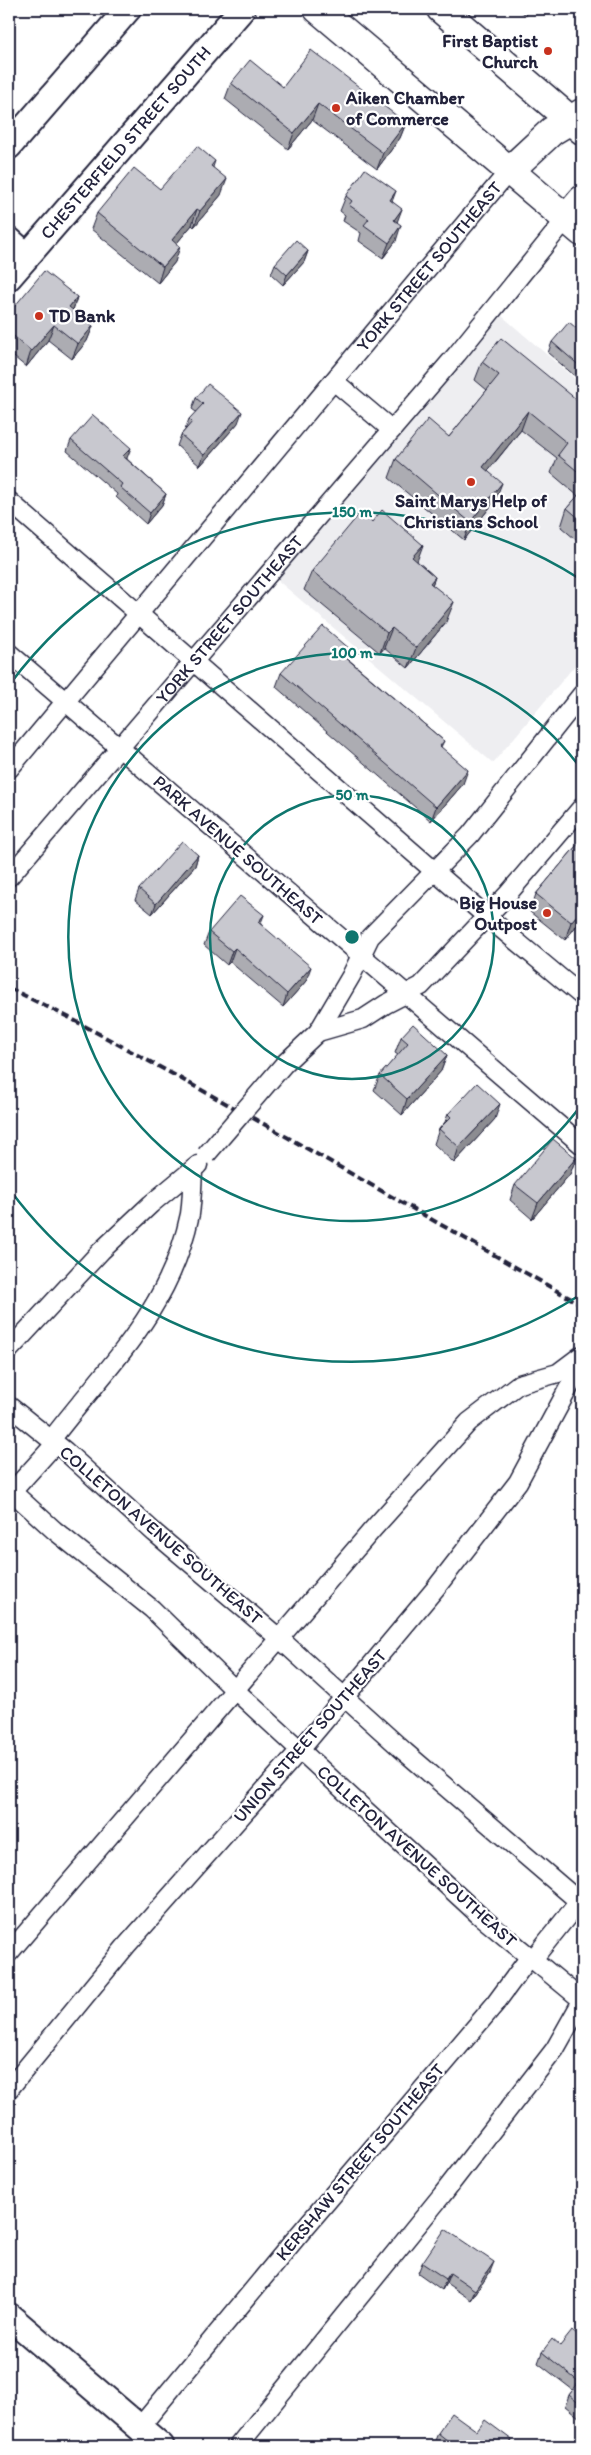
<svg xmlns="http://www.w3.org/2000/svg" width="591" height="2455" viewBox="0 0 591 2455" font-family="Itim,sans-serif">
<rect width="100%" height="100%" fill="#fff"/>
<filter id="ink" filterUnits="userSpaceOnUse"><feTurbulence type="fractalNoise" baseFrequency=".02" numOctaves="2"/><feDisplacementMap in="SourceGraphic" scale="10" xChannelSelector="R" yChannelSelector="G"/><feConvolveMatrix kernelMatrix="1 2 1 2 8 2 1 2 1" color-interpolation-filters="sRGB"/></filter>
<g filter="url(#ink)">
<path fill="#eeeef1" d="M502,316l80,69v272l-89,106 -217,-184z"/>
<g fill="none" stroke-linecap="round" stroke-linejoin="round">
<g stroke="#22223b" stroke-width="21">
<g id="street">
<path d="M335,382l57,48"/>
<path d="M9,501l477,415 96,80"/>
<path d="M9,653l573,492"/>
<path id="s1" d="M9,769l500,-598"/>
<path id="s2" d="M9,877l448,-523 109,-135"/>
<path d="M318,1032l45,-13 23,-15 35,-18 86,-91 75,-88"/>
<path d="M285,1063l33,-31 33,-56 19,-39 100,-102 112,-141"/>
<path d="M9,1350l92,-99 50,-47 47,-39"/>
<path d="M9,1406l56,45 90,82 125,106 125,113 177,152"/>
<path d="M51,1440c57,-75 119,-129 139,-226 2,-14 2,-29 3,-42"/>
<path d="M9,1489l45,41 98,79 84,82 243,224 103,85"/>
<path d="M9,1495l46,-51"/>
<path d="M9,1953l364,-424 96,-107 50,-38 39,-11 24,-18"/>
<path d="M9,2089l117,-143 174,-196 135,-161 83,-107 64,-119"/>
<path d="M139,2428l157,-190 199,-234 31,-42 7,-3 49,-61"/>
<path d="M238,2446l204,-251 113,-146 27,-48"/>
</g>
</g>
<g stroke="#22223b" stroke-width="29">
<g id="secondary">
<path d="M9,146l119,-137"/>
<path d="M9,240l18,16"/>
<path id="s3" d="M9,277l233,-268"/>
<path d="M9,2316l152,130"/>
</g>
</g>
<g stroke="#22223b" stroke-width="31">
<g id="primary">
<path d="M318,9l264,223"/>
<path d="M441,9l141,121"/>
<path d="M509,171l43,-40 30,-18"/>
<path d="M566,219l16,-19"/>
</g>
</g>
<use href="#street" stroke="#fff" stroke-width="18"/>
<use href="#secondary" stroke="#fff" stroke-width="25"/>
<use href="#primary" stroke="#fff" stroke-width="28"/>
<path stroke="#22223b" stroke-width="4" stroke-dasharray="8 4" stroke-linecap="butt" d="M9,988l61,30 201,110 311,177"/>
<g stroke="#22223b" stroke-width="21" stroke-linecap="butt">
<path id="street-bridge" d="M206,1155l79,-92"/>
</g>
<use href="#street-bridge" stroke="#fff" stroke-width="18"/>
</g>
<g fill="#acacb2" stroke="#22223b">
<path d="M518,9h12l-4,6z"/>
<path d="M231,83l52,4 123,36 -6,15 -23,31 -65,-49 -24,29 -63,-50z"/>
<path d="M215,161l-2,6 8,28 -27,32 -2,-2 -16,19 -1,18 -17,21 -67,-54 6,-16 63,-24z"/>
<path d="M346,196l46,6 5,20 -1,19 -13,17 -24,-17 2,-8 -18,-12 2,-6 -5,-4z"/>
<path d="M308,251l-4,11 -21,23 -12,-11 4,-10z"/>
<path d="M77,297l-4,13 20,16 -6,15 -15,18 -24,-19 -22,27 -17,-14v-40z"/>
<path d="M582,333v49l-34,-29 4,-11z"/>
<path d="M482,362l100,42v141l-21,-18 6,-19 11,-12 -27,-23 6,-15 -36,-28 -33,41 7,30 -31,39 -75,-62 7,-19 53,-22 38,-47 -12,-10z"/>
<path d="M196,398l42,25 -38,43 -23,-20 4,-11 4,-5 4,-11 7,-7 -4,-3z"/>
<path d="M71,440l56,18v1l39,35 -4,11 -16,19 -30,-27 1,-3 -50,-43z"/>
<path d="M417,561l18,16 -3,8 14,37 -38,46 -24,-20 -4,5 -76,-63 8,-19z"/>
<path d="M348,659l96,82 -3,6 22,37 -32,37 -155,-134 5,-14z"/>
<path d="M582,839v80l-17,21 -35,-28 6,-18z"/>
<path d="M198,855l-3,11 -43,48 -17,-14 4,-11z"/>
<path d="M261,924l45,57 -23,26 -53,-45 -3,3 -23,-20 5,-13z"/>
<path d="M401,1037l46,18 -6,16 -39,44 -28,-25 6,-15 18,-20 -3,-2z"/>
<path d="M448,1114l47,5 -41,44 -20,-19 5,-15 6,-7z"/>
<path d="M576,1158l-6,16 -38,45 -22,-19 5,-15z"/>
<path d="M422,2263l68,9 -19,28 -25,-17 -4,7 -24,-17z"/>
<path d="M582,2339v77l-2,2 -15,-12 4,-11 4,-5 -35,-27 4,-11z"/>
<path d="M477,2431l35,9 -2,6h-73l-3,-3 4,-10z"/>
</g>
<g fill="#8c8c91" stroke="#22223b">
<path d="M318,104l-6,16 -24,29 6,-16z"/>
<path d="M406,123l-6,15 -23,31 6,-16z"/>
<path d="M227,179l-6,16 -27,32 6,-16z"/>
<path d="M396,191l-6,16v-7z"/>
<path d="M197,209l-5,16 -26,31 6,-16z"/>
<path d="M402,209l-6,16 -2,-5z"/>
<path d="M401,225l-5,16 -13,17 6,-15z"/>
<path d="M180,247l-5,15 -17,21 5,-16z"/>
<path d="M308,251l-4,11 -21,23 4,-10z"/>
<path d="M77,297l-5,16 -3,-6z"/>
<path d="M54,325l-6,15 -22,27 5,-16z"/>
<path d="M93,326l-6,15 -15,18 6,-15z"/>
<path d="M528,411l-7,19 -45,55 7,-18z"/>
<path d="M242,412l-4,11 -38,43 4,-11z"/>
<path d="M131,448l-4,10 -7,9 3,-11z"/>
<path d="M502,483l-7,18 -31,39 6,-18z"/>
<path d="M166,494l-4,11 -16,19 4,-11z"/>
<path d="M423,545l-7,19 -4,-7z"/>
<path d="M435,577l-7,19 2,-13z"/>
<path d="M454,602l-8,20 -38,46 8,-20z"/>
<path d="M392,628l-8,20 -4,5 7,-20z"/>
<path d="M351,650l-5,14 -1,-7z"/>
<path d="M468,770l-5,14 -32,37 5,-14z"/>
<path d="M198,855l-3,11 -43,48 4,-10z"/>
<path d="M582,909v10l-17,21 6,-18z"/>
<path d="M264,915l-5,13 -1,-6z"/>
<path d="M235,948l-5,14 -3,3 5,-14z"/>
<path d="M311,967l-5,14 -23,26 4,-13z"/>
<path d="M447,1055l-6,16 -39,44 5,-16z"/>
<path d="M500,1104l-5,15 -41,44 5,-16z"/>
<path d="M576,1158l-6,16 -38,45 6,-16z"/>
<path d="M494,2262l-4,10 -19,28 4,-10z"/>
<path d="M450,2273l-4,10 -4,7 4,-11z"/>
</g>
<g fill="#c8c8cf" stroke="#22223b">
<path d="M311,50l95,73 -23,30 -65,-49 -24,29 -63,-50 19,-23 33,27z"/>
<path d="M197,146l18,15 -4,5 16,13 -27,32 -3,-2 -25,31 8,7 -17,20 -66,-54 37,-45 26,21z"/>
<path d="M365,169l31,22 -6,9 12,9 -8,11 7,5 -12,18 -25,-18 5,-6 -20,-14 3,-4 -6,-5z"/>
<path d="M296,240l12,11 -21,24 -12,-11z"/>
<path d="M44,271l33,26 -8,10 24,19 -15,18 -24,-19 -23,26 -22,-19v-19z"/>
<path d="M569,322l13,11v35l-30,-26z"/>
<path d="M501,338l81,66v71l-24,-20 9,-12 -39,-32 -45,56 19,16 -32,39 -74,-63 32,-40 21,18 50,-62 -17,-13z"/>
<path d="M208,384l34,28 -38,43 -23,-20 11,-13 -3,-3 14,-15 -7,-6z"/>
<path d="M93,415l38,33 -8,8 43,38 -16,19 -30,-26 2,-3 -51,-44z"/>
<path d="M582,491v30l-15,-13z"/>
<path d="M382,510l41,35 -11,12 23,20 -5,6 24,19 -38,46 -24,-20 -5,5 -75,-62 49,-59 11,10z"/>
<path d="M323,626l28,24 -6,7 99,84 -4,5 28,24 -32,37 -155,-134z"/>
<path d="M582,839v70l-11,13 -35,-28z"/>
<path d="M182,841l16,14 -42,49 -17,-15z"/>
<path d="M240,896l24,19 -6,7 53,45 -24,27 -52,-46 -3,3 -23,-19z"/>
<path d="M413,1024l34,31 -40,44 -27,-24 28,-32 -7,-6z"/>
<path d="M477,1083l23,21 -41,43 -20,-18 12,-12 -3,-3z"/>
<path d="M553,1139l23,19 -38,45 -23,-18z"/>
<path d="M445,2229l49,33 -19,28 -25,-17 -4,6 -24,-16z"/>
<path d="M572,2331l10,8v67l-13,-11 10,-13 -37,-30 10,-13 8,7z"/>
<path d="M452,2413l25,18 8,-11 27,20 -4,6h-64l4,-5 -10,-8z"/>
</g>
</g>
<g fill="none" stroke="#0f766e" stroke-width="2.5">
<circle cx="352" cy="937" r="142"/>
<path d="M582 1104A284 284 0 1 1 582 770"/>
<path d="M580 1295A425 425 0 0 1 10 1190M10 684A425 425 0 0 1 580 579"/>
</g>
<g fill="#c8321e" stroke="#fff" stroke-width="2">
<circle cx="548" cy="51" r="5"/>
<circle cx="336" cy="108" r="5"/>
<circle cx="39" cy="316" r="5"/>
<circle cx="471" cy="482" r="5"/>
<circle cx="547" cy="913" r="5"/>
</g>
<g text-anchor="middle" stroke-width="4.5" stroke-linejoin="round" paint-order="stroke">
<g font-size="18" font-weight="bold" fill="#22223b" stroke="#fff" text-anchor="end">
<text x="538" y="47">First Baptist<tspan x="538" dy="21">Church</tspan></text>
<text x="346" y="104" text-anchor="start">Aiken Chamber<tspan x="346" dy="21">of Commerce</tspan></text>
<text x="49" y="322" text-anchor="start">TD Bank</text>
<text x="471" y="507" text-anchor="middle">Saint Marys Help of<tspan x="471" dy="21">Christians School</tspan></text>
<text x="537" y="909">Big House<tspan x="537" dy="21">Outpost</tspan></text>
</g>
<g font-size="18" fill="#22223b" stroke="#fff">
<text dy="6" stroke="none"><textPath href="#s3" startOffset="178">CHESTERFIELD STREET SOUTH</textPath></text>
<text dy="6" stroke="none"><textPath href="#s1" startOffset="655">YORK STREET SOUTHEAST</textPath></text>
<text dy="6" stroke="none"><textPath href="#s2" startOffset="339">YORK STREET SOUTHEAST</textPath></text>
<text transform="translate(238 850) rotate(41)" y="6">PARK AVENUE SOUTHEAST</text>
<text transform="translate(161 1535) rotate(41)" y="6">COLLETON AVENUE SOUTHEAST</text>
<text transform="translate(310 1736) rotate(-49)" y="6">UNION STREET SOUTHEAST</text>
<text transform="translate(417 1856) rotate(42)" y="6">COLLETON AVENUE SOUTHEAST</text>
<text transform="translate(360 2162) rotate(-50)" y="6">KERSHAW STREET SOUTHEAST</text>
</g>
</g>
<circle cx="352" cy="937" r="8" fill="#0f766e" stroke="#fff" stroke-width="2.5"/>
<g font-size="15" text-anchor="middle" font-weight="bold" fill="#0f766e" stroke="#fff" stroke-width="4.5" stroke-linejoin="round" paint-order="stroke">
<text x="352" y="517">150 m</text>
<text x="352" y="658">100 m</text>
<text x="352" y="800">50 m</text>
</g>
<rect width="591" height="2455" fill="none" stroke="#fff" stroke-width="30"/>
<rect x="15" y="15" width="561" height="2425" fill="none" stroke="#22223b" stroke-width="2" filter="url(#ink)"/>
</svg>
